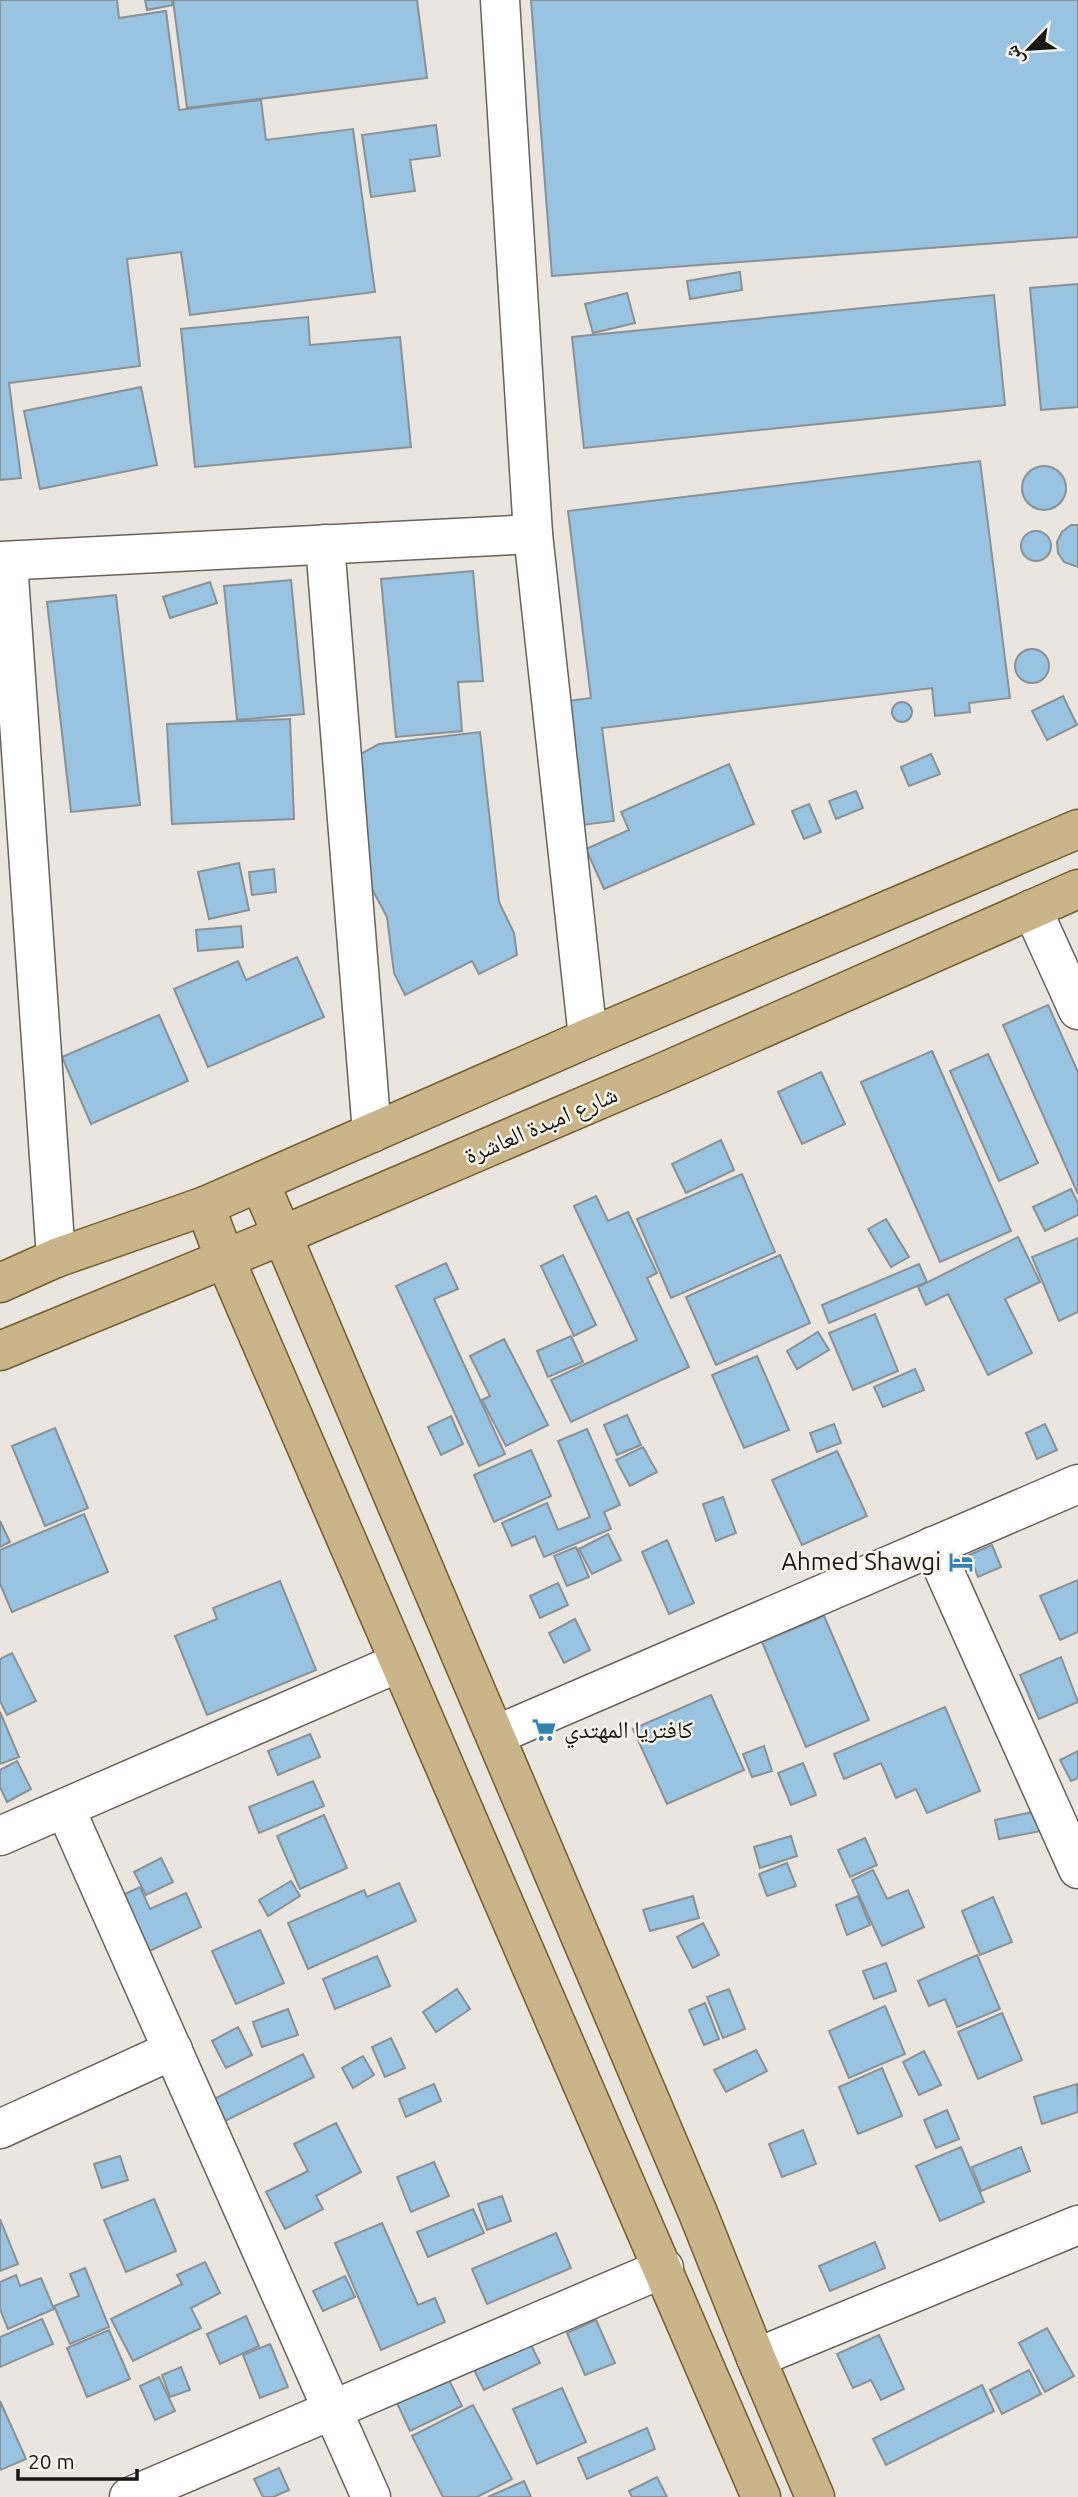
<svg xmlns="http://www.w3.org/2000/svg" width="1078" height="2497" viewBox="0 0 1078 2497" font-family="Ubuntu,'Noto Naskh Arabic',sans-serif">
<rect width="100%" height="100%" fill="#eae5de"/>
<g fill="#98c3e1" stroke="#8a9196" stroke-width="2">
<path d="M0,0h117l2,18 47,-7 13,99 82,-10 5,40 87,-11 22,163 -185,23 -9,-63 -54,7 13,107 -131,17 12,95 -21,2z"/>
<path d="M145,0h27l1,5 -26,5z"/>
<path d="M173,0h244l10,78 -240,30z"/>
<path d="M531,0h547v237l-526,39z"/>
<path d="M436,125l4,31 -30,4 5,31 -44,6 -9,-62z"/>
<path d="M740,272l2,18 -52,9 -3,-18z"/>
<path d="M1078,284v123l-37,3 -11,-122z"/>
<path d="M627,293l8,30 -42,10 -8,-29z"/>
<path d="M994,295l11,110 -421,43 -12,-111z"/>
<path d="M308,317l2,28 90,-8 11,110 -216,20 -14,-138z"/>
<path d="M141,387l16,78 -117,24 -16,-78z"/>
<path d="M980,461l30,237 -41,5 1,9 -35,4 -3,-28 -330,40 12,93 -47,6 -15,-124 39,-5 -23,-187z"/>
<circle cx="1044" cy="488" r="22"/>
<path d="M1071,525h7v42l-14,-5 -6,-9 -1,-11 5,-10z"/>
<circle cx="1036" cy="546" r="15"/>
<path d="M473,571l10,110 -25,1 4,49 -66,6 -15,-158z"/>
<path d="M291,580l13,134 -67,6 -13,-134z"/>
<path d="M210,582l7,21 -47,15 -7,-21z"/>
<path d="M116,595l24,210 -69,7 -24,-210z"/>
<circle cx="1032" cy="666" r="17"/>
<path d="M1063,696l14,29 -30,15 -15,-29z"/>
<circle cx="902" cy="712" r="10"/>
<path d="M290,719l4,100 -122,5 -5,-100z"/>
<path d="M480,732l19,170 15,31 3,22 -38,19 -7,-13 -67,34 -11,-22 -7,-56 -15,-28 -17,-132 24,-13z"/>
<path d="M931,754l9,20 -31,12 -8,-19z"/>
<path d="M729,764l25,60 -150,65 -18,-40 43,-19 -8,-18z"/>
<path d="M856,791l7,17 -27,11 -7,-18z"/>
<path d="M809,804l12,28 -17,7 -12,-28z"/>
<path d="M239,863l10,47 -40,9 -11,-47z"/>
<path d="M274,869l2,23 -24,3 -3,-23z"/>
<path d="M241,926l2,21 -45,4 -2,-21z"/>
<path d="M297,957l27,60 -116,50 -34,-78 64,-28 8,19z"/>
<path d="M1048,1005l30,67v122l-75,-169z"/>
<path d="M159,1015l29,66 -97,43 -29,-67z"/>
<path d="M932,1051l79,180 -71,31 -79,-180z"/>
<path d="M988,1054l50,109 -39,18 -49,-110z"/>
<path d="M821,1072l24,52 -43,20 -24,-52z"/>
<path d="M721,1140l13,30 -48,23 -14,-29z"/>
<path d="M742,1174l33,78 -104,46 -34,-79z"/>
<path d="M1071,1189l7,14v12l-33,16 -12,-24z"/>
<path d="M596,1196l12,25 20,-9 29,61 -10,5 42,89 -118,55 -20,-42 86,-40 -63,-134z"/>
<path d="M886,1219l23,38 -18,10 -23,-38z"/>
<path d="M1018,1237l22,45 -35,17 27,54 -44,22 -40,-81 -22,11 -8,-18z"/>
<path d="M1078,1238v74l-19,9 -27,-64z"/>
<path d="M563,1255l33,70 -22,11 -33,-70z"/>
<path d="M780,1255l30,68 -94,42 -30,-68z"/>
<path d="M446,1263l12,26 -24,10 71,155 -26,12 -83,-180z"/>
<path d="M919,1264l8,18 -98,41 -7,-18z"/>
<path d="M875,1314l23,57 -45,19 -24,-57z"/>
<path d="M818,1332l11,18 -32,19 -10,-18z"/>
<path d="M571,1336l12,26 -35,15 -11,-26z"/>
<path d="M504,1339l44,86 -42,21 -24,-46 8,-4 -20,-40z"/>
<path d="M757,1356l32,74 -45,18 -32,-73z"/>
<path d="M915,1369l9,21 -41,17 -9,-20z"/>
<path d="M627,1415l14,30 -24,10 -13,-30z"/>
<path d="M451,1416l12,28 -22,11 -13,-28z"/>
<path d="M834,1424l7,19 -24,9 -7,-19z"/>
<path d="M1045,1424l12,26 -20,9 -11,-26z"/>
<path d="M55,1428l33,80 -43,18 -33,-80z"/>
<path d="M587,1429l33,76 -16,7 7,17 -67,28 -9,-21 -23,10 -10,-23 45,-20 11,27 32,-13 -32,-76z"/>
<path d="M643,1447l14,25 -27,14 -14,-26z"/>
<path d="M531,1450l20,46 -57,26 -20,-47z"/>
<path d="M837,1451l30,65 -65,29 -30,-65z"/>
<path d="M723,1497l13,36 -20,8 -13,-37z"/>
<path d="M84,1514l24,58 -96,40 -12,-28v-34z"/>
<path d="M0,1521l10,21 -10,5z"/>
<path d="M608,1534l13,26 -29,14 -13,-25z"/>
<path d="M667,1540l27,63 -25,11 -27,-62z"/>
<path d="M992,1545l9,22 -23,10 -9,-22z"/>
<path d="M576,1547l13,30 -22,9 -13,-30z"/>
<path d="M1078,1580v52l-18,8 -20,-44z"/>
<path d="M280,1581l36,89 -109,45 -32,-79 42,-17 -4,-11z"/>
<path d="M558,1583l10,22 -28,13 -10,-22z"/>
<path d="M824,1616l45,104 -63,27 -44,-105z"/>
<path d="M575,1619l15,31 -26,13 -15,-30z"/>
<path d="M12,1653l24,48 -29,14 -7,-14v-42z"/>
<path d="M1061,1657l17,45 -39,17 -19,-44z"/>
<path d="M711,1695l33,75 -77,34 -34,-75z"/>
<path d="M945,1707l35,84 -53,22 -11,-24 -20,9 -15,-35 -37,16 -10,-25z"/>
<path d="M0,1712l19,45 -19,7z"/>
<path d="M310,1734l10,23 -42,18 -10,-24z"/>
<path d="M764,1746l8,25 -20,6 -9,-23z"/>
<path d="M1078,1751v27l-7,3 -11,-21z"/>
<path d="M17,1761l14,28 -24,13 -7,-15v-17z"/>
<path d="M803,1763l13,32 -25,10 -13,-32z"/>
<path d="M313,1781l11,25 -65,27 -10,-26z"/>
<path d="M1042,1810l4,20 -47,9 -4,-19z"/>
<path d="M324,1815l23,53 -47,21 -23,-53z"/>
<path d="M791,1836l6,20 -37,12 -6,-21z"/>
<path d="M865,1838l12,27 -27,12 -12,-27z"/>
<path d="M161,1858l12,24 -27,13 -12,-23z"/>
<path d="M787,1863l9,23 -29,10 -8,-22z"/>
<path d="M873,1870l14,29 21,-9 16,37 -42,19 -30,-66z"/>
<path d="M291,1881l9,15 -32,20 -9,-16z"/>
<path d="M399,1883l17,38 -108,48 -20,-46 76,-33 3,7z"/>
<path d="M140,1887l10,22 36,-16 15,34 -75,35 -27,-56z"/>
<path d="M693,1896l6,22 -49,13 -7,-21z"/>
<path d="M858,1896l12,29 -23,10 -11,-30z"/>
<path d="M993,1897l19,45 -32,13 -18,-44z"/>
<path d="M703,1923l16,32 -26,13 -16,-31z"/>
<path d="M260,1930l24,53 -48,21 -24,-53z"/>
<path d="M977,1955l23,54 -43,18 -12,-28 -16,7 -11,-25z"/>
<path d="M377,1956l13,30 -55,23 -12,-30z"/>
<path d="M886,1963l10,28 -22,8 -11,-28z"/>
<path d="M457,1989l13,20 -34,23 -13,-20z"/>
<path d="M729,1989l16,40 -22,9 -16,-41z"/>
<path d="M705,2003l14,36 -15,6 -15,-35z"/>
<path d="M885,2006l20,48 -56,24 -20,-47z"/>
<path d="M288,2009l10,26 -36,12 -9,-25z"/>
<path d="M1002,2013l20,47 -44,19 -20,-47z"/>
<path d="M238,2027l14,28 -26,13 -14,-27z"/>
<path d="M391,2038l14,30 -20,9 -13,-30z"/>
<path d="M756,2050l11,21 -41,21 -12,-22z"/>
<path d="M924,2051l17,34 -22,10 -16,-33z"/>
<path d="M303,2054l11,23 -91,45 -11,-22z"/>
<path d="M363,2056l11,19 -21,13 -11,-20z"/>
<path d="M882,2068l20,48 -44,18 -19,-47z"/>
<path d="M434,2084l7,17 -35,16 -7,-18z"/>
<path d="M1077,2084l1,28 -36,12 -8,-27z"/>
<path d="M947,2110l12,29 -23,9 -12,-28z"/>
<path d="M336,2123l25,49 -45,24 7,13 -38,20 -19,-37 42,-21 -14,-27z"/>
<path d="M803,2130l13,34 -34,13 -13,-33z"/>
<path d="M961,2147l23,55 -44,19 -24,-55z"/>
<path d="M1021,2147l9,24 -49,20 -9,-24z"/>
<path d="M120,2156l8,24 -26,8 -8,-24z"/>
<path d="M434,2162l15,34 -38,16 -14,-35z"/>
<path d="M502,2196l9,25 -24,9 -9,-26z"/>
<path d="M154,2199l22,52 -50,21 -22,-52z"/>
<path d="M473,2209l11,24 -56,24 -11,-25z"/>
<path d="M0,2219l18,45 -18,7z"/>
<path d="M382,2223l36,82 17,-7 10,24 -64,28 -46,-107z"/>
<path d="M556,2233l15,35 -84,36 -15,-35z"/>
<path d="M875,2242l10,26 -55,23 -11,-25z"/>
<path d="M205,2262l15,31 -29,15 10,20 -68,33 -22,-42 71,-35 -5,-9z"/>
<path d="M85,2268l24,59 -39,17 -16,-38 25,-10 -9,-22z"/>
<path d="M16,2275l4,11 21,-8 13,31 -46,20 -8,-20v-27z"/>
<path d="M345,2276l10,21 -32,14 -10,-20z"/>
<path d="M246,2316l13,30 -39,18 -13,-30z"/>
<path d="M42,2319l11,25 -53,23v-30z"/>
<path d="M596,2320l19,43 -30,12 -18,-42z"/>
<path d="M1047,2328l27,48 -29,16 -26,-49z"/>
<path d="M109,2330l21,49 -43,18 -20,-49z"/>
<path d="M879,2335l25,54 -23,11 -10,-20 -18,8 -16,-34z"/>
<path d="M530,2343l10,20 -56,27 -10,-20z"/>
<path d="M270,2344l18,43 -28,11 -17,-43z"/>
<path d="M181,2367l9,23 -20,7 -8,-22z"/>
<path d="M1029,2370l12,24 -39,20 -12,-24z"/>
<path d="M159,2377l16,34 -20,9 -15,-34z"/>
<path d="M448,2378l14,28 -52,25 -13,-28z"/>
<path d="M982,2385l12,26 -108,54 -13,-26z"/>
<path d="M562,2388l24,54 -49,22 -24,-55z"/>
<path d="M0,2401l26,58 -26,11z"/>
<path d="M473,2405l39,74 -35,18h-34l-31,-61z"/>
<path d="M647,2428l8,21 -68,30 -9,-21z"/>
<path d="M279,2468l10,22 -16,7h-10l-9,-18z"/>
<path d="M657,2477l10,20h-35l-3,-6z"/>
<path d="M524,2481l7,16h-43z"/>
</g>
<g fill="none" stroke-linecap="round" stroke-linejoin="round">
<g stroke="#67635c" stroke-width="41">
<g id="minor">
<path d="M500,0l33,534 55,504"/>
<path d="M325,544l47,589"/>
<path d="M0,561l533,-27"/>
<path d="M8,562l48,696"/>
<path d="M1032,909l46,101"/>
<path d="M933,1546l145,323"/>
<path d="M496,1735l582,-251"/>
<path d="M65,1808l306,689"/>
<path d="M0,1836l398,-173"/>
<path d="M0,2129l173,-79"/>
<path d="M756,2358l322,-133"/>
<path d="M129,2497l535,-229"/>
</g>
</g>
<g stroke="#745d2d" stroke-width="41">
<g id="major">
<path d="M260,1183l438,1030 58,145 59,139"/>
<path d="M205,1206l20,53c177,413 360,824 536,1238"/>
<path d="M0,1283l56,-25 149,-52 383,-168 490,-209"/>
<path d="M0,1351l283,-116 383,-164 412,-182"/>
</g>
</g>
<use href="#minor" stroke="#fff" stroke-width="38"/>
<use href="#major" stroke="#c9b589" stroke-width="38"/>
</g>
<defs>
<g id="hotel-bare" transform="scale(1.89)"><path d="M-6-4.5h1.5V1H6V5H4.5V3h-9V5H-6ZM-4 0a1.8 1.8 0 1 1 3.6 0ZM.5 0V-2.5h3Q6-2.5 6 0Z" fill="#3183b4" stroke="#f7f3eb" stroke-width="2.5" paint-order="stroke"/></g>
<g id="supermarket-bare" transform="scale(1.89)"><path d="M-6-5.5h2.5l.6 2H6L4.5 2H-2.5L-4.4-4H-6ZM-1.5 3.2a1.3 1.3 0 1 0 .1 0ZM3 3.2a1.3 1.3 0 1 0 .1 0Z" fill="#3183b4" stroke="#f7f3eb" stroke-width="2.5" paint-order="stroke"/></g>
</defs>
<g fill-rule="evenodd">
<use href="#hotel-bare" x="961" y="1562"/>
<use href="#supermarket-bare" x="544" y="1730"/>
</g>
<g text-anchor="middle" stroke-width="5" stroke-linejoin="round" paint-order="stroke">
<g font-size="24" fill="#181714" stroke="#f7f3eb">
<text transform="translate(541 1125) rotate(-23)" y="8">شارع امبدة العاشرة</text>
</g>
<g font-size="24" fill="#181714" stroke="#f7f3eb" text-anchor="end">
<text x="941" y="1570">Ahmed Shawgi</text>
<text x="564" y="1738" text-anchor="start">كافتريا المهتدي</text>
</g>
</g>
<g transform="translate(1029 49) rotate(245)" stroke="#f7f3eb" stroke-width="5" paint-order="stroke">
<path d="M0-5L12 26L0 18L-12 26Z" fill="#181714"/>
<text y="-10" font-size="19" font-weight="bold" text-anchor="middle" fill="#181714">ش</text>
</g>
<path d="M18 2469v10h119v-10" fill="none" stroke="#181714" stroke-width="3.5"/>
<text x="28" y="2469" font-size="21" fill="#181714" stroke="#f7f3eb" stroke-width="5" paint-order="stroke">20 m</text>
</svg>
